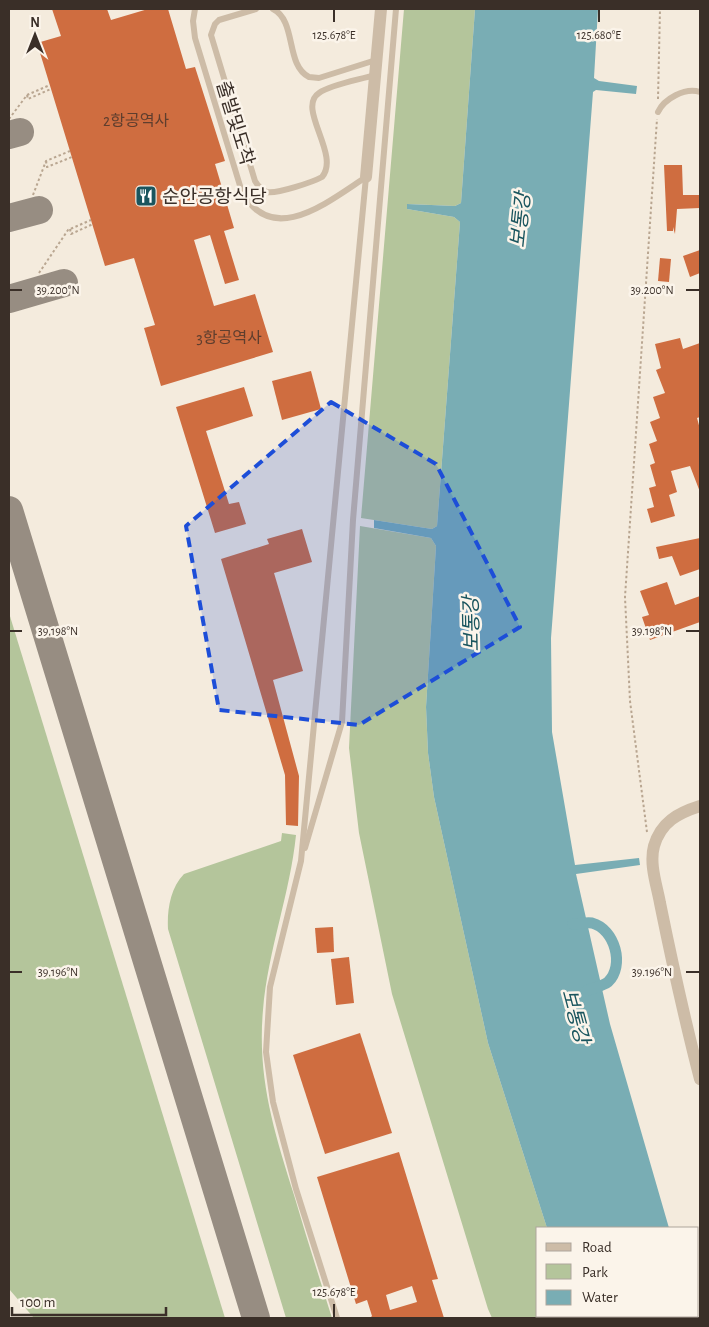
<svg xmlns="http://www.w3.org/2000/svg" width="709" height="1327" viewBox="0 0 709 1327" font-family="'Alegreya Sans','Noto Sans KR',sans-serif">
<rect width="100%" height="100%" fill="#f4ebdd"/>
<g fill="#b4c59b">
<path d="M404,9h71l-14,194 -6,3 -47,-2 -1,5 47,8 6,5 -23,304 -5,3 -71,-11z"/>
<path d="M360,526l71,12 5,8 -10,161 2,46 6,44 54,246 59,185h-9v88h43l1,2h-90l-4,-9 -96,-315 -33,-161 -10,-85z"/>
<path d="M9,613l216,705h-191l-25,-29z"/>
<path d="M282,833l14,2c-6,59 -28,115 -33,175 -6,68 11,121 31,185 12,41 25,82 38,123h-46l-118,-389c-1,-18 2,-41 16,-55l97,-33z"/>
</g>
<g fill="#79adb4">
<path d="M475,9h123l-4,69 5,3 38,5 -1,8 -40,-4 -3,2 -42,546 1,94 23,133 64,-7 1,7 -64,9 34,150 59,204h-122l-59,-185 -54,-246 -6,-44 -2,-46 10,-161 -5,-8 -57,-10v-8l58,9 5,-3 23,-304 -6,-5 -47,-8v-5l48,2 6,-3z"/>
<path d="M581,1316h99l1,2h-99z"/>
</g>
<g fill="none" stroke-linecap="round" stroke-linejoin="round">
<path stroke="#79adb4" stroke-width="11" d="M573,924c6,0 13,-2 19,-1 23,6 33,43 16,59 -5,4 -15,6 -22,9"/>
<g stroke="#978d82" stroke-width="28">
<path d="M9,135l11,-3"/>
<path d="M9,218l30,-8"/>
<path d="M9,299l55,-16"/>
<path d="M9,510l247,808"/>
</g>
</g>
<g fill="#cf6d40" fill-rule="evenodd">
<path d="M52,9h55l4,11 37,-11h20l18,60 9,-2 30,94 -10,3 19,64 -10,3 15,49 -14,4 -15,-49 -16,5 20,66 41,-12 18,58 -112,34 -17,-58 11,-3 -21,-67 -29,8 -68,-223 24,-7z"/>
<path d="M664,165h18l1,30h17v13l-23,1 -2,25 -2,-7v4h-6z"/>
<path d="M700,250v23l-10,4 -7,-21z"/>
<path d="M660,258l11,1 -2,23 -11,-1z"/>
<path d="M680,338l3,11 17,-6v74l-3,1 3,11v63l-10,-26 -19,5 6,21 -8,3 6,21 -24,7 -4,-14 7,-2 -5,-19 7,-2 -6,-21 5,-2 -6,-19 8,-3 -7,-19 10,-4 -7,-21 12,-4 -9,-23 5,-2 -6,-24z"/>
<path d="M311,371l10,38 -39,11 -10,-39z"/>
<path d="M244,387l9,29 -47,15 23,73 10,-2 7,22 -31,9 -39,-126z"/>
<path d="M302,529l10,33 -38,11 29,98 -30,9 26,96 -1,50 -12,-1 -1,-50 -64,-216 48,-15 -2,-5z"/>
<path d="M700,538v31l-20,7 -8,-20 -13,3 -3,-12z"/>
<path d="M667,582l8,23 25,-9v26l-50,18 -8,-23 7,-2 -9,-24z"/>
<path d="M333,927l1,25 -17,1 -2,-25z"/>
<path d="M349,957l5,46 -18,2 -5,-46z"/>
<path d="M360,1033l32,100 -67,21 -32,-99z"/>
<path d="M399,1152l39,127 -6,1 12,38h-74l2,-2 -5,-16 -11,4 -39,-127zM412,1286l5,16 -27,8 -4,-15z"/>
</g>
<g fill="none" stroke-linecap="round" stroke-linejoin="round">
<g stroke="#b9a691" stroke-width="2" stroke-dasharray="2.5 2.5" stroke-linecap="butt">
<path d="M27,95l1,4 23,-10"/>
<path d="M658,99l2,-90"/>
<path d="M9,119l18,-24 23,-10"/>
<path d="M46,161l1,6 25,-10"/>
<path d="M33,195l13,-34 24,-10"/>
<path d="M70,229l1,5 22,-10"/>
<path d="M39,273l29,-43 23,-10"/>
<path d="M647,832l-17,-131 -5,-104 32,-478"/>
</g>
<g stroke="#cdbca7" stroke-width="6">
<path d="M195,9l-2,12 2,17 46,151c29,61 88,12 125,-12"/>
<path d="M256,9l-37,11 -4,4 -4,11 44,146c3,5 7,9 12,11 10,2 46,-10 55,-15 19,-22 -26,-69 -3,-84 13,-9 40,-13 56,-18"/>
<path d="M273,9c24,12 12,56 36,68l10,1 57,-18"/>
<path d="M658,112c6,-13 27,-25 42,-20"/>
<path d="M305,848l37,-126 11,-202 43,-511"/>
<path d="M337,1318l-41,-129 -23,-87 -7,-50 4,-65 31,-126 65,-684"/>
</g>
<g stroke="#cdbca7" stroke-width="12">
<path d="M366,177l15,-168"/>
<path d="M700,806c-22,7 -39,16 -46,40 -5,18 3,40 6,57 12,59 25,118 40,176"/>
</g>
</g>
<path fill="#1d4ed8" fill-opacity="0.2" stroke="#1d4ed8" stroke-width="4" stroke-dasharray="10 6" stroke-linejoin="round" d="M331,402l105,62 84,163 -161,98 -140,-15 -33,-184z"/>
<path fill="none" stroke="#3a2f28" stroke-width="2" d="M334,10v12M599,10v12M10,290h12M686,290h13M10,631h12M686,631h13M10,972h12M686,972h13M334,1304v13"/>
<defs>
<g id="restaurant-square" transform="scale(1.125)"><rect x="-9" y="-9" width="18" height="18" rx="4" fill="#1a555e" stroke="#fbf4ea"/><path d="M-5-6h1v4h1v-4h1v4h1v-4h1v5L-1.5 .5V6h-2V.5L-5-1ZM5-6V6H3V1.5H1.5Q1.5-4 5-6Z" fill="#fff"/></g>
</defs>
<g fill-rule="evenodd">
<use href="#restaurant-square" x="146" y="196"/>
</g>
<g text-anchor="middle" stroke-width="5" stroke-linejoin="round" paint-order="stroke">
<g font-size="16" fill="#5f3e2e">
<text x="136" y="126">2항공역사</text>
<text x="229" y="343">3항공역사</text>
</g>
<g font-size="19" fill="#3a2f28" stroke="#fbf4ea">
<text transform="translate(236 123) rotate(73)" y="7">출발및도착</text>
</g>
<g font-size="19" fill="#3a2f28" stroke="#fbf4ea" text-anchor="start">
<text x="162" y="203">순안공항식당</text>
</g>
<g font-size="20" font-style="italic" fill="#1a555e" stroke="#fbf4ea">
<text transform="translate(520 220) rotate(-84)" y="7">보통강</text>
<text transform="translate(471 624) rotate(-91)" y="7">보통강</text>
<text transform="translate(576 1016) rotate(75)" y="7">보통강</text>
</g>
</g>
<g font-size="12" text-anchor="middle" fill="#3a2f28" stroke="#fbf4ea" stroke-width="5" stroke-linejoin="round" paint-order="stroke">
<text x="334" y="39">125.678°E</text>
<text x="599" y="39">125.680°E</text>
<text x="58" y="294">39.200°N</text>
<text x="652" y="294">39.200°N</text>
<text x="58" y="635">39.198°N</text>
<text x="652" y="635">39.198°N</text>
<text x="58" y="976">39.196°N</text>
<text x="652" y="976">39.196°N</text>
<text x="334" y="1296">125.678°E</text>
</g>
<rect width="709" height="1327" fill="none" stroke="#3a2f28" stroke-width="20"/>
<rect x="536" y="1227" width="162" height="90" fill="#fbf4ea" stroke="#aea59c"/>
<rect x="546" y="1243" width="25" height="8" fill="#cdbca7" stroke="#aea59c"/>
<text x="582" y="1252" font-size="15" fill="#3a2f28">Road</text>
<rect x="546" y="1264" width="25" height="15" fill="#b4c59b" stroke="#aea59c"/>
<text x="582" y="1277" font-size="15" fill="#3a2f28">Park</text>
<rect x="546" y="1290" width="25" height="15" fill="#79adb4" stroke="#aea59c"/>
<text x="582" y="1302" font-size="15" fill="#3a2f28">Water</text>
<g transform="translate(35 35)" stroke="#fbf4ea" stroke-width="4" paint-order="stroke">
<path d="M0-4L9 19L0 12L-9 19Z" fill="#3a2f28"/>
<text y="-8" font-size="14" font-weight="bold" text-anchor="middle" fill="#3a2f28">N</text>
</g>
<path d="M12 1307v8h154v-8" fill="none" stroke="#3a2f28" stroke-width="2.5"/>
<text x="20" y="1307" font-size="15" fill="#3a2f28" stroke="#fbf4ea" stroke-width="4" paint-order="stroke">100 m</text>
</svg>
